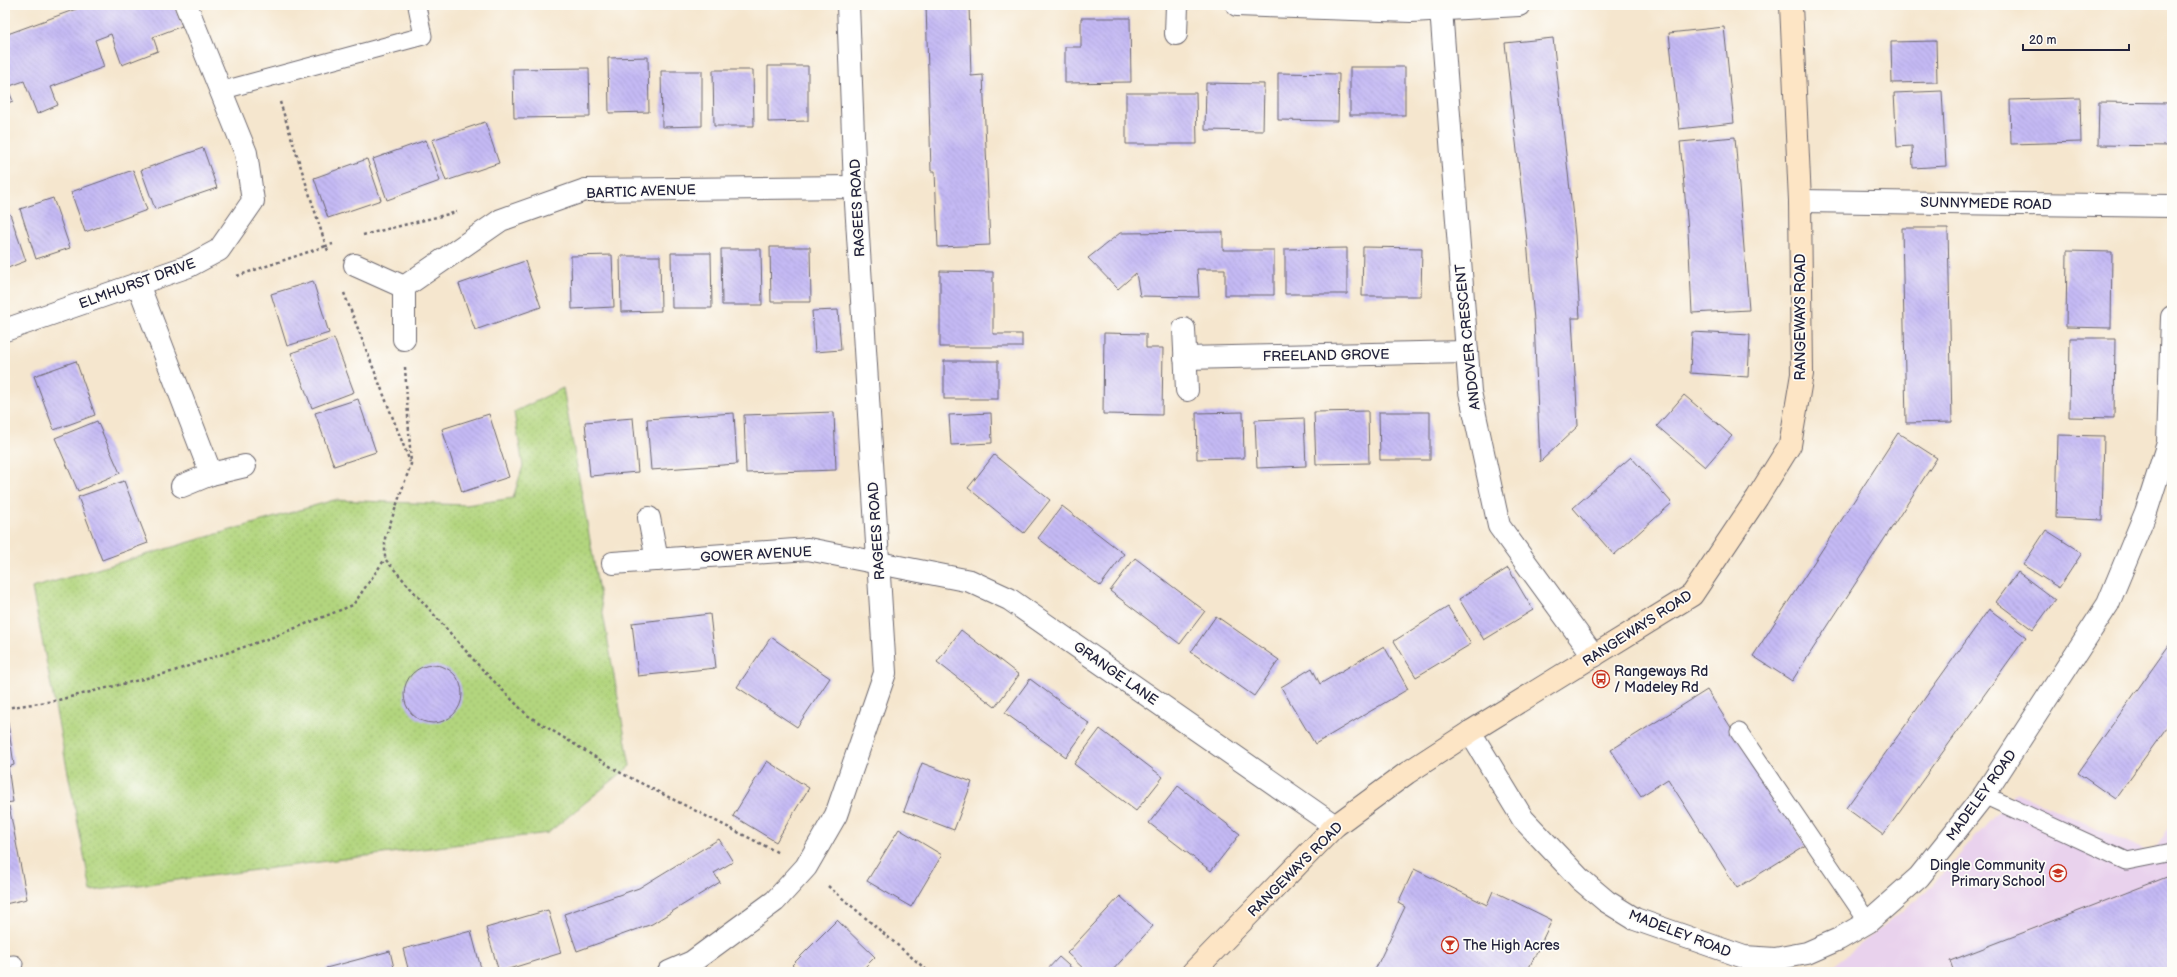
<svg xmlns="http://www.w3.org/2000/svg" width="2177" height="977" viewBox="0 0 2177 977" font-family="'Balsamiq Sans',sans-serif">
<defs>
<pattern id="grass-dots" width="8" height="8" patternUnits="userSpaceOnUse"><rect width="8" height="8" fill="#b2d57e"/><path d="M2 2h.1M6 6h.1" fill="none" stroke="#99b76e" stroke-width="1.8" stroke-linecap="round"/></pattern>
<pattern id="building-back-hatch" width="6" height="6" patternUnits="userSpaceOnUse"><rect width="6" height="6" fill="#c4b9f4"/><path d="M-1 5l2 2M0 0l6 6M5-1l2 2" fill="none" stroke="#a89fd2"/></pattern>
</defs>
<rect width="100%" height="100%" fill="#fdfcf7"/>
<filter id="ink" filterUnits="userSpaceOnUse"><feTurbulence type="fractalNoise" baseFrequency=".025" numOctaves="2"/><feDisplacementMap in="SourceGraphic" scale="8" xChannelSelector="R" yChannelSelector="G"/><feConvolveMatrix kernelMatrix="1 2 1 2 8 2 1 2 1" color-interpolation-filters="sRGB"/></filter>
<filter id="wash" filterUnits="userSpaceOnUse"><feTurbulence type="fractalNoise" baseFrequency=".012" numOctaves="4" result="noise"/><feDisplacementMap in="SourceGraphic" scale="16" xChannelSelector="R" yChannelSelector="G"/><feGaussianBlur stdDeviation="0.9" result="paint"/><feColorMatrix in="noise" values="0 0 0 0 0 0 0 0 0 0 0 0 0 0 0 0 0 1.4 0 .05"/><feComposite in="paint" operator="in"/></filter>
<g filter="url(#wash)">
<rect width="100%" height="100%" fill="#f5e6ce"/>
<path fill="#e9d2ed" d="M2016,792l136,61 20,-32v151h-353l13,-5 94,-75z"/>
<path fill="url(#grass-dots)" stroke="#6a7c5c" d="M563,388l67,378 -82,67 -457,58 -59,-303 302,-88 132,5 47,-7 10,-32 -9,-54z"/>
<g id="blocks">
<g fill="url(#building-back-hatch)">
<path d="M87,5h87l8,21 -29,11 5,14 -36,14 -11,-31 -16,6 9,27 -53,20 7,18 -21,9 -13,-33 -17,6 6,14 -8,3v-69z"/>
<path d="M926,5h43l2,71 12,-1 7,170 -52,2 -3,-76h-4z"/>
<rect x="2156" y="5" width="16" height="2"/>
<path d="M1081,18h49l1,64 -66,1v-36h16z"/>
<path d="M1724,27l10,96 -55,6 -10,-96z"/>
<path d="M1553,38l22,197 5,83h-8l6,108 -38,36 -6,-142 -7,-79 -22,-198z"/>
<path d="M1936,41l1,41 -45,1 -1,-41z"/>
<path d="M648,57l1,55 -40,1 -1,-55z"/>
<path d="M768,66h40v55l-40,1z"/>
<rect x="1350" y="67" width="55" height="48"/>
<path d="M589,68l1,49 -76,1 -1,-49z"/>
<path d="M713,70h40l1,56h-40z"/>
<path d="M661,71h41v55l-40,1z"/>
<path d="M1278,73l61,1 -1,47 -60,-1z"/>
<path d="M1206,83l58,1 -1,47 -58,-1z"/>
<path d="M1942,91l4,75 -33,2 -1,-22 -15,1 -3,-54z"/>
<path d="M1126,93h70l1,51h-71z"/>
<path d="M2080,98l1,44 -70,2 -1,-44z"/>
<path d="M2099,102l73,1v43l-74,-1z"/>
<path d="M485,122l14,41 -53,18 -14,-41z"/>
<path d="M1735,137l14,173 -57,3 -4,-83 -8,-88z"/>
<path d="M426,140l14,41 -53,19 -14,-41z"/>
<path d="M203,148l14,40 -62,21 -14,-39z"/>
<path d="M367,159l14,41 -53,18 -14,-40z"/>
<path d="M133,170l14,40 -62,22 -14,-40z"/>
<path d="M53,198l17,50 -34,11 -16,-50z"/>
<path d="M10,214l16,47 -21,8v-53z"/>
<path d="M1902,228h46l4,194 -46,1z"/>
<path d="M1223,232v18h51v45h-49v-26h-28l2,28 -59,-1 -4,-23 -18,16 -30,-31 32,-25z"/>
<path d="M770,247h40l1,55h-40z"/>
<path d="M1363,247l59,1 -1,48h-59z"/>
<path d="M1347,248v46h-62v-45z"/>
<path d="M721,249h40l1,56h-40z"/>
<path d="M2067,251l45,1 -1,76 -45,-1z"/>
<path d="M671,253h40l1,55h-40z"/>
<path d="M612,255l2,52 -42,2 -1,-53z"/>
<path d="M620,256h40l1,55 -40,1z"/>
<path d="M525,261l16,46 -66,23 -16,-46z"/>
<path d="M940,271l53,1v62h29v13h-82z"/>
<path d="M313,281l16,52 -42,13 -16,-52z"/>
<path d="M838,310l3,40 -26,2 -3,-41z"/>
<path d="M1692,332l58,3 -2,42 -58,-4z"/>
<path d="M1104,333l42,1v14h17l-1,67 -59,-1z"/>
<path d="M334,338l20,54 -42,16 -21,-55z"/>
<path d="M2070,338h45l-1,80 -45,-1z"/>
<path d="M76,361l19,54 -41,15 -20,-54z"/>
<rect x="944" y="361" width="54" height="38"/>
<path d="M1684,395l48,41 -27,31 -48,-41z"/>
<path d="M358,399l18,53 -42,14 -19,-53z"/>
<path d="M1368,411l1,52 -53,1 -2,-52z"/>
<path d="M834,412l2,58 -90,3 -2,-58z"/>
<path d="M1243,412l1,46 -47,1 -1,-46z"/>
<path d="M1379,412h51v48h-50z"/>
<path d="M734,413l3,51 -86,6 -4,-51z"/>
<path d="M991,413l1,30 -41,2 -2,-30z"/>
<path d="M489,414l20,63 -47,15 -20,-63z"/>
<path d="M633,418l5,54 -48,4 -5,-54z"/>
<path d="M1304,418l2,48 -49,2 -2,-48z"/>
<path d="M97,421l23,52 -42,18 -23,-53z"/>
<path d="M1898,433l39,25 -145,223 -39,-25z"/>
<path d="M2058,435l46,1 -2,84 -46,-2z"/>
<path d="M994,455l56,45 -26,33 -56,-45z"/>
<path d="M1631,457l41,46 -58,52 -41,-47z"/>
<path d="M124,481l24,62 -46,17 -24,-63z"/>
<path d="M1062,506l62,48 -24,32 -62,-48z"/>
<path d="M2046,530l36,23 -23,35 -36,-23z"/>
<path d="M1135,558l70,53 -25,33 -70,-53z"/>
<path d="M1508,568l25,42 -49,30 -25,-41z"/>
<path d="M2018,572l37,28 -22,30 -37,-28z"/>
<path d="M1448,607l23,37 -55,33 -22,-36z"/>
<path d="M1989,609l37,28 -143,198 -37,-27z"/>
<path d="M710,614l6,54 -78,8 -6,-53z"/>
<path d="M1216,616l63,44 -25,36 -63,-44z"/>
<path d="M961,630l58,45 -24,32 -58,-45z"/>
<path d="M771,637l59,41 -33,49 -60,-40z"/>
<path d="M2172,641v79l-57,79 -37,-26z"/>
<path d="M1384,646l24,43 -93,55 -34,-57 31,-19 8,16z"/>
<circle cx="433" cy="694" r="29"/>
<path d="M1030,679l60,45 -24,33 -61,-44z"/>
<path d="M1707,690l99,155 -69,43 -69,-109 -27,17 -30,-46z"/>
<path d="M5,717h2l7,48 -6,2 5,35 -8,1z"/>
<path d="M1100,729l63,48 -27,34 -62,-47z"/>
<path d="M767,761l42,27 -33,54 -43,-26z"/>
<path d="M922,763l50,19 -18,48 -50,-19z"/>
<path d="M1178,786l62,48 -29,37 -62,-48z"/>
<path d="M9,806l18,93 -22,5v-97z"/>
<path d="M899,829l43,26 -31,52 -44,-26z"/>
<path d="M719,839l14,23 -19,11 6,9 -68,42 -75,27 -13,-37 75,-26z"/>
<path d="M1414,869l73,36 6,-14 59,29 -25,52 -27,-2 -1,2h-125l31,-65 -7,-4z"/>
<path d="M2172,875v97h-218l-4,-11z"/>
<path d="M1120,896l33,30 -42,46h-24l-20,-19z"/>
<path d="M548,910l13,43 -62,19 -13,-44z"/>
<path d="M837,920l38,37 -15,15h-61l-7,-7z"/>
<path d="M471,931l11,41h-73l-6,-23z"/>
<path d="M390,951l5,21h-68l-1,-4z"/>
<path d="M1059,957l17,15h-31z"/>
</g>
</g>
</g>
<g filter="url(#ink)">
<use href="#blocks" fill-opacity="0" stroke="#6c676e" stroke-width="1"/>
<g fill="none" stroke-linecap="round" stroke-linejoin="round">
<g stroke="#6c676e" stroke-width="19">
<g id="lane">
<path d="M220,91l203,-55 -6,-30"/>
<path d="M1739,732l129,190"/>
<path d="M1984,795l143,66 45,-9"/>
<path d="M5,965l9,-1"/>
</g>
</g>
<g stroke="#6c676e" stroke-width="24">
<g id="street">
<path d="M1237,5l174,6 108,-6"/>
<path d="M1441,9l29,383 29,134 95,130"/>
<path d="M1176,34l1,-29"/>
<path d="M1800,201l372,5"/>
<path d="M355,265l49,22v52"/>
<path d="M138,284l73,190"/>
<path d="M404,287l97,-67 84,-30 270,-3"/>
<path d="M1184,329l3,61"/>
<path d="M5,330l184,-64 30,-16 34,-49 -7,-48 -60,-148"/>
<path d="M1185,358l282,-6"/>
<path d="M182,486l29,-12 34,-8"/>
<path d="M649,518l8,42"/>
<path d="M613,563l195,-14 162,32 39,18 326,227"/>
<path d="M1470,732l53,87 57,60 26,22 29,18 109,38 31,2 32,-6 32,-14 29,-17 51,-45 32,-40 33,-42 124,-191 38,-92 22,-69 4,-126"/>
<path d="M669,972l23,-10 83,-61 31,-34 30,-52 49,-142 -30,-486 -7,-182"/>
</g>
</g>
<g stroke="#6c676e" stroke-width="24">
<path id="secondary" d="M1193,972l142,-146 72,-53 63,-41 222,-137 65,-97 33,-53 12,-71 -2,-173 -9,-196"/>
</g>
<g stroke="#6c676e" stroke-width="2.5" stroke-dasharray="3 3" stroke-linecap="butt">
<path d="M280,102l46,144 7,-2"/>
<path d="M363,235l94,-23"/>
<path d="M237,276l89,-30 3,7"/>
<path d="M344,293l66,169"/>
<path d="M405,367l6,97 -26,74v21l95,108 47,48 94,58 158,80"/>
<path d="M5,708l49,-7 117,-29 102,-35 80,-32 32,-46"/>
<path d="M828,886l101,86"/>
</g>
<use href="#lane" stroke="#fff" stroke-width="17"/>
<use href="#street" stroke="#fff" stroke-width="22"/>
<use href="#secondary" stroke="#fde5c5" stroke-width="22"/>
</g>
</g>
<defs>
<g id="bus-ring" transform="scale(0.9)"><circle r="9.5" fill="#fdfcf7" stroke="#c8321e" stroke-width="1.5"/><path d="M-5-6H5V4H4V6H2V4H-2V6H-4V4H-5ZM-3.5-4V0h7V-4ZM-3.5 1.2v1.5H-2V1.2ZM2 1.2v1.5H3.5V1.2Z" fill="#c8321e"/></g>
<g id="school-ring" transform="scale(0.9)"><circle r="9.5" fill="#fdfcf7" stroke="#c8321e" stroke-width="1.5"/><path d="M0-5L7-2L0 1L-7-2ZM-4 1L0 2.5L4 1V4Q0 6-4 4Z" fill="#c8321e"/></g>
<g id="bar-ring" transform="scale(0.9)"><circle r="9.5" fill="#fdfcf7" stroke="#c8321e" stroke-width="1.5"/><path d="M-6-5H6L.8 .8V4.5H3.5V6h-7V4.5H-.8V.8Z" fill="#c8321e"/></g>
</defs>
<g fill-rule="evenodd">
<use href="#bus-ring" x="1601" y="679"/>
<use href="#school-ring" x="2058" y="873"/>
<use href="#bar-ring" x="1450" y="945"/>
</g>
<g text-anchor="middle" stroke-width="3.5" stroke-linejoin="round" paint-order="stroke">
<g font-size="14" fill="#22223b" stroke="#fdfcf7">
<text transform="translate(641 191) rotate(-2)" y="5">BARTIC AVENUE</text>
<text transform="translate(1986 203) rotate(1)" y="5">SUNNYMEDE ROAD</text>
<text transform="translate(857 208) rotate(-93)" y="5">RAGEES ROAD</text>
<text transform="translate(137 283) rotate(-20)" y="5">ELMHURST DRIVE</text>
<text transform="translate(1800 317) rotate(-90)" y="5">RANGEWAYS ROAD</text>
<text transform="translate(1467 337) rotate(-96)" y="5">ANDOVER CRESCENT</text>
<text transform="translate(1326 355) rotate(-1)" y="5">FREELAND GROVE</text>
<text transform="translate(876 531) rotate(-94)" y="5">RAGEES ROAD</text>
<text transform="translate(756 554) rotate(-3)" y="5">GOWER AVENUE</text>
<text transform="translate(1637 628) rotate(-33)" y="5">RANGEWAYS ROAD</text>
<text transform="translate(1116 673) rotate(35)" y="5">GRANGE LANE</text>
<text transform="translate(1981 795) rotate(-54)" y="5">MADELEY ROAD</text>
<text transform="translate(1295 869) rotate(-45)" y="5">RANGEWAYS ROAD</text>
<text transform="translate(1680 933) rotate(21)" y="5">MADELEY ROAD</text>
</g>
<g font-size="14" fill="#22223b" stroke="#fdfcf7" text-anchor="start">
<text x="1614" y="676">Rangeways Rd<tspan x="1614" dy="16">/ Madeley Rd</tspan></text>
<text x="2045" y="870" text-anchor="end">Dingle Community<tspan x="2045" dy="16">Primary School</tspan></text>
<text x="1463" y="950">The High Acres</text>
</g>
</g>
<rect width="2177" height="977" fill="none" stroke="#fdfcf7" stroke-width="20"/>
<path d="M2023 44v6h106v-6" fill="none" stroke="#22223b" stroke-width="2"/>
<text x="2029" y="44" font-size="12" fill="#22223b" stroke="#fdfcf7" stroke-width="3" paint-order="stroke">20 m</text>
</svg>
